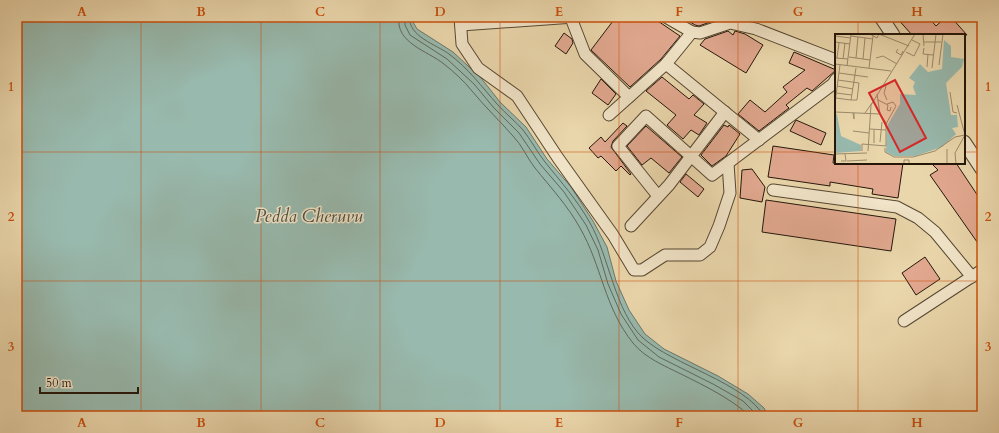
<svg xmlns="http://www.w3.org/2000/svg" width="999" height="433" viewBox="0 0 999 433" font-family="Cardo,serif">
<rect width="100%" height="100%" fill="#ead6ab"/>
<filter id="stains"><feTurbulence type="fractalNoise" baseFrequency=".005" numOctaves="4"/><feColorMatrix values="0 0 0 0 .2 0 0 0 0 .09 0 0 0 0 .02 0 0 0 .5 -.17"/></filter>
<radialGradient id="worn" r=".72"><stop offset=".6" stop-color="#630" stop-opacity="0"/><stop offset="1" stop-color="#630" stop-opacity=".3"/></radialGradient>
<path fill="#98b9ad" stroke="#6a786c" d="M17,17h397l-1,5 4,7 36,23 28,26 19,24 26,25 21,32 24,28 22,34 14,26 9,34 13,29 16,24 19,15 54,27 30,18 16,14 4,8h-751z"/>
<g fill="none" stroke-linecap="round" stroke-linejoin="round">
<g stroke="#5e685c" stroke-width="1">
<path d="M399,17c-4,26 29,34 45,47 10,8 20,17 28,27 13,16 28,30 41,45 9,9 14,22 22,32 16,20 33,38 45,60 22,38 24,79 53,115 12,15 32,23 48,31 24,12 49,24 69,42"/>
<path d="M405,17v8l5,10 37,24 27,25 20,24 25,25 21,31 24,28 22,33 12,25 10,34 13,30 17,26 21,17 54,27 30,17 15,15"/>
<path d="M410,17c-3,19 27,28 39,37 19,14 33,33 48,50 8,9 18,17 26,26 8,10 14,22 22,32 16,20 33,39 45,61 19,33 25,89 53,115 30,27 102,45 121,78"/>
</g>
</g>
<g fill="#e1a88f" stroke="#24170a">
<path d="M616,17h36l28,19 -19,23 -31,28 -39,-37z"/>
<path d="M682,17h30l4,3 -17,6 -4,-1z"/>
<path d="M896,17h32l8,9 10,-9h5l16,18h-55z"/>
<path d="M728,31l5,4 2,-4 10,3 18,11 -17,28 -46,-28 5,-6z"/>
<path d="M564,33l8,6 1,4 -7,11 -11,-8z"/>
<path d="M794,52l42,18 -24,21 -5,-3 -21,17 3,3 -30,23 -21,-17 12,-14 15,12 22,-20 -4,-5 22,-17 -16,-7z"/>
<path d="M662,77l27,22 4,-4 11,9 -10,11 13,8 -8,12 -8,-5 -8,9 -16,-14 9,-10 -30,-24z"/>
<path d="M601,79l15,15 -8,11 -16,-12z"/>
<path d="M796,120l30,13 -5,12 -31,-14z"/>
<path d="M623,123l4,3 -14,15 -2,6 20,27 -1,1 -9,-9 -5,5 -15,-15 -3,2 -9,-10 12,-11 4,5z"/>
<path d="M724,125l4,2 1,-2 11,9 -14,22 -14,10 -11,-11z"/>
<path d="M646,126l36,31 -13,16 -18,-15 -9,7 -15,-19z"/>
<path d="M773,146l61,9 -1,8h70l-5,35 -26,-4 1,-5 -43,-7v4l-62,-9z"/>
<path d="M931,163h25l26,39v47l-52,-74 8,-5z"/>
<path d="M752,169l13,18 -3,15 -22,-4 2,-28z"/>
<path d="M686,174l18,15 -6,8 -18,-15z"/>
<path d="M766,200l130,19 -5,32 -129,-19z"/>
<path d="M925,257l15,22 -24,16 -14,-22z"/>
</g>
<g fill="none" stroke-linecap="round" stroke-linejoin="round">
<g stroke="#564732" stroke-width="13">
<g id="minor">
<path d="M460,17l2,27 16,24 39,28 41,62 55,77 21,35h8l23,-15h35l10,-8 9,-21 11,-33 -2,-30"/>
<path d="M666,17l26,15 8,1 30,-10 26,6 80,31"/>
<path d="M571,18l14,36 44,43"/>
<path d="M461,25l113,-8"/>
<path d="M666,64l93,76"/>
<path d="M609,115l57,-51 26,-32"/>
<path d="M773,190l124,17 21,11 17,14 37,45"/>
<path d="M658,196l-40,-50 28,-30 66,59 121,-91 3,-5"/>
<path d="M631,226l38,-41 56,-73"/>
<path d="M904,321l78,-51"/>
</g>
</g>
<g stroke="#564732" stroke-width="15">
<g id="tertiary">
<path d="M881,17l12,18"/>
<path d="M964,142l18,27"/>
</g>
</g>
<use href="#minor" stroke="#f1e4c8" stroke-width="11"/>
<use href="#tertiary" stroke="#f1e4c8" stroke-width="13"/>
</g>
<path fill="none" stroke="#cb4f0c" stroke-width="1" stroke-opacity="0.55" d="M141,17v399M261,17v399M380,17v399M500,17v399M619,17v399M738,17v399M858,17v18M17,152h819M964,152h18M858,163v253M17,281h965"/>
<g text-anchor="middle" stroke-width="3" stroke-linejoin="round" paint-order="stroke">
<g font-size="18" font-style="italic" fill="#4d5043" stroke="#f1e4c8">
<text x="309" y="222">Pedda Cheruvu</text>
</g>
</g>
<g transform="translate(835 34)">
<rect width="130" height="130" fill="#ead6ab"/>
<path d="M109,6l7,6v11l13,2 -2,8 -16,16 5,32h6l1,12 -6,1 4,6 -14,13 -27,9h-21l-8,-4 1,-26 13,-22v-10l16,1 -3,-8 2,-5 -6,-4 11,-14 8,8 14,-3zM2,80l4,22 20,9v6l-26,2v-38z" fill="#98b9ad"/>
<path fill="none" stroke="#9b8a6b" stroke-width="1" d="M35,0l7,4 2,-4 30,12M88,0l1,12M0,2l16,2M16,2l22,3M0,8l15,2M89,8h17M89,14l-1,6 10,1M63,15l-2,3 5,3 2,-4M71,18l8,4 6,-12 -8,-4M14,23l21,3M0,24l13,1M2,24l2,-15M21,24l2,-21M41,24l7,-2 14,8M8,25l2,-16M28,25l2,-21M0,30l56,7M104,31l4,-31M12,32l4,-32M92,33l1,-13M34,34l4,-32M97,34l4,-34M4,39l29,4M3,46l21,3 -2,17h-6M2,52l16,3M51,52l-2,7 3,7M115,58l3,20 4,1M1,59l16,2M42,60l3,20 7,10M1,64l15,2 5,-32M43,66l10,5 -1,5 3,1 1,-4M0,69l5,-38M0,78l45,2M18,79l1,6v-6M30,79l7,-10M35,95l16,1M18,97l16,2M45,108l2,-20M39,109v-13M50,114v4l9,5h19l22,-6 20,-14 10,-2M112,115v15M27,117v-7l24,2v-22l10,-18 -3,-4 -6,2M33,117l3,-46 44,-71M0,120l32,-1M6,127h5l-1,-7M12,127l20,-1M69,130v-4h5v4M121,130l-1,-11 10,-18 -8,-30"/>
<path fill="#d62828" fill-opacity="0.15" stroke="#d62828" stroke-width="2" d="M60,46l31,58 -26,14 -31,-59z"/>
<rect width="130" height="130" fill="none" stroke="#24170a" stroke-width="2"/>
</g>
<rect width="999" height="433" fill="none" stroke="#ead6ab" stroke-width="44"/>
<path d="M40 387v6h98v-6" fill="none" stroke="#24170a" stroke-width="2"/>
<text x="46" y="387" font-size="12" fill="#24170a" stroke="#f1e4c8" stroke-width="3" paint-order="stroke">50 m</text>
<rect x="22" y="22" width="955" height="389" fill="none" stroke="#cb4f0c" stroke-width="1.5"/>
<g font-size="13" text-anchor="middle" font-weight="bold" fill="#cb4f0c">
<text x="82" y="16">A</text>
<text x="201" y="16">B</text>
<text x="320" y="16">C</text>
<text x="440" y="16">D</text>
<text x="559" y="16">E</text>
<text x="679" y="16">F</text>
<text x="798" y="16">G</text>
<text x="917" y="16">H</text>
<text x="11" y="91">1</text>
<text x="988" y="91">1</text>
<text x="11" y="221">2</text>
<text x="988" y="221">2</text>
<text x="11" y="351">3</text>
<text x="988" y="351">3</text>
<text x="82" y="427">A</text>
<text x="201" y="427">B</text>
<text x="320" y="427">C</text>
<text x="440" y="427">D</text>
<text x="559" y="427">E</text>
<text x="679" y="427">F</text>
<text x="798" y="427">G</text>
<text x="917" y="427">H</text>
</g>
<rect width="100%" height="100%" filter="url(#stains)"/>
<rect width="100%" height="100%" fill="url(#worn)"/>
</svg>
